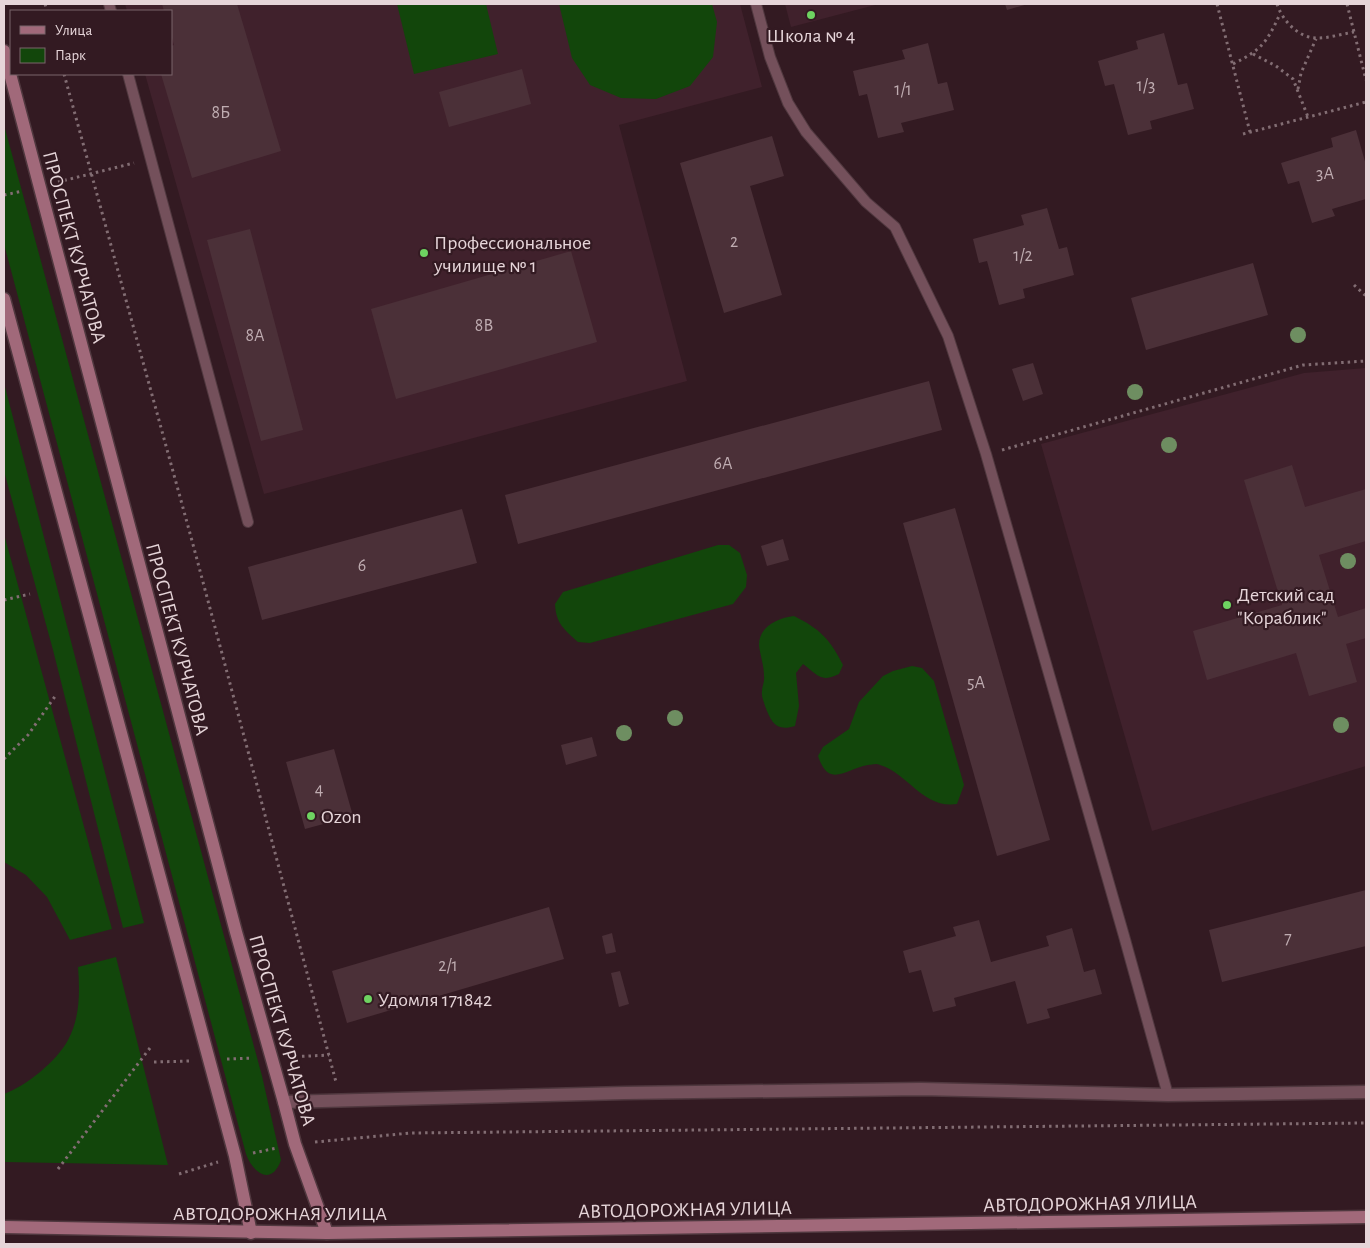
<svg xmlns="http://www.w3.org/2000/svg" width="1370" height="1248" viewBox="0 0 1370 1248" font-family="'Alegreya Sans',sans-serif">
<rect width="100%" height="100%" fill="#331a22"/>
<g fill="#40212c">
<path d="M125,4h615l22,83 -143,38 68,256 -423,113 -119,-420h26v-63h-44z"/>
<path d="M785,4h94l-88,23z"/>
<path d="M1366,368v398l-214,65 -111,-387 263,-71z"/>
</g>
<g fill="#12460b">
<path d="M397,4h89l12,50 -84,20z"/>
<path d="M559,4h153l5,18 -4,35 -23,29 -34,13 -35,-1 -31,-13 -18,-27z"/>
<path d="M4,125l258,951 19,84c-9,26 -28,14 -35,-6l-242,-910z"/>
<path d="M4,383l140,540 -21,5 -70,-278 -49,-179z"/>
<path d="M4,534l108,395 -42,11 -23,-43 -21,-22 -22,-13z"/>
<path d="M718,545h11l11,8 7,22 -1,12 -13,17 -143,39 -12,-1c-14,-13 -22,-18 -23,-38l8,-12z"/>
<path d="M794,616c26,13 36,23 49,49l-4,9c-19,9 -21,1 -36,-10l-7,9 3,33 -4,20c-19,6 -24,-4 -30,-20 -1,-4 -3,-8 -3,-11 -1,-7 3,-13 2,-19 0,-11 -4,-21 -5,-31 0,-19 19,-27 35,-29z"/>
<path d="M912,666l10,2 12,13 30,104 -7,19c-34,5 -48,-30 -77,-39 -4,-2 -8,0 -12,0 -23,4 -39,24 -50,-9l5,-9 26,-18 10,-27 24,-26 10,-5z"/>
<path d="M116,957l52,208 -164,-3v-68c22,-8 53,-33 64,-54 12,-22 12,-49 10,-73z"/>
</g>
<g fill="#4b3038">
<path d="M162,4h75l44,147 -89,27 -31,-104h10v-28l3,-1 -3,-10v-24h-7z"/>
<path d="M1005,4h23l-21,6z"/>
<path d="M1164,33l14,52 9,-2 7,26 -44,12 2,8 -24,6 -14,-51 -9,2 -7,-25 40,-12 -2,-8z"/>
<path d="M928,43l10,41 9,-2 7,28 -53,13 3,9 -26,6 -11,-44 -8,2 -6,-25 52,-12 -3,-9z"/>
<path d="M522,69l9,35 -82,23 -10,-35z"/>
<path d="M1356,130l10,35v34l-34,10 3,7 -23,7 -13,-42 -11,3 -7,-21 52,-16 -2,-9z"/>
<path d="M772,136l12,40 -34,10 32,109 -58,18 -44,-150z"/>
<path d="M1047,208l12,41 8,-2 7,28 -51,14 2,9 -26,7 -12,-44 -8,2 -6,-24 51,-14 -3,-10z"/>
<path d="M250,229l53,201 -42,11 -54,-201z"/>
<path d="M571,251l26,91 -201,57 -25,-90z"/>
<path d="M1253,263l15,52 -122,35 -15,-52z"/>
<path d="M1033,363l10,31 -20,7 -11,-32z"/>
<path d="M929,381l13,49 -424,114 -13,-49z"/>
<path d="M1292,465l13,42 61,-18v52l-47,14 19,62 28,-9v30l-20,6 11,38 -48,14 -13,-43 -89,27 -14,-49 89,-26 -38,-125z"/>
<path d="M955,508l95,332 -53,16 -94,-333z"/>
<path d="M462,509l15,54 -215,57 -14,-53z"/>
<path d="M783,539l6,21 -22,6 -6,-20z"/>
<path d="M592,737l5,19 -31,9 -5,-20z"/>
<path d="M334,749l19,67 -48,13 -19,-67z"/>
<path d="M1366,890v56l-144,36 -13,-52z"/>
<path d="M549,907l15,52 -217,64 -15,-52z"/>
<path d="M979,920l12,42 58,-16 -3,-10 26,-8 12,44 11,-3 7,25 -55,15 3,9 -23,6 -12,-43 -61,17 2,8 -23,6 -12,-42 -12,3 -6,-22 53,-15 -3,-9z"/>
<path d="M612,933l4,19 -10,2 -4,-18z"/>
<path d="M620,971l9,33 -10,3 -8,-34z"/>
</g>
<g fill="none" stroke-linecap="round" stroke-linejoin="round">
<g stroke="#50383f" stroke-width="12">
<g id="lane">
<path d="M109,4l2,7"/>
<path d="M756,4l14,53 18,46 18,29 60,70 29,25 53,109 38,118 138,482 44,159"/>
<path d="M128,74l120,448"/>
</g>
</g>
<g stroke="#50383f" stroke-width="15">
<path id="street" d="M284,1102l341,-9 296,-4 247,6 198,-3"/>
</g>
<g stroke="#50383f" stroke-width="15">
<g id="secondary">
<path d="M4,51l232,881 48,170 11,42 32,89"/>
<path d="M4,299l231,857 16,77"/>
<path d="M4,1227l323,6 1039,-16"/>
</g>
</g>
<g stroke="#826d73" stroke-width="3" stroke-dasharray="2.5 4" stroke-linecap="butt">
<path d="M45,4l2,7"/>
<path d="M1217,4l33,128"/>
<path d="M1277,4c5,16 22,35 41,34 11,0 24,-4 36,-6"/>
<path d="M1347,4l19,76"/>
<path d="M1253,54l23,12 17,13 15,38"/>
<path d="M1233,64c29,-15 33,-20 47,-50"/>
<path d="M64,74l127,463 145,545"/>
<path d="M1298,89l3,-16 15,-34"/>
<path d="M1243,134l123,-32"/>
<path d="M58,182l76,-19"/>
<path d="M4,195l19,-4"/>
<path d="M1354,285l12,11"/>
<path d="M1002,450l301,-85 63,-4"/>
<path d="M4,600l26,-6"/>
<path d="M4,759l24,-24 28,-40"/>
<path d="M289,1057l40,-2"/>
<path d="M227,1059l26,-1"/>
<path d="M154,1062l37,-1"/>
<path d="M315,1142l96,-9 955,-10"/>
<path d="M253,1153l24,-5"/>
<path d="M58,1169l92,-121"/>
<path d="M179,1174l39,-12"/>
</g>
<use href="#lane" stroke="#74505b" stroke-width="10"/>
<use href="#street" stroke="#74505b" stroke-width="12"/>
<use href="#secondary" stroke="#a1697a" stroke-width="12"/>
</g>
<g fill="#6e8e61">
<circle cx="1298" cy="335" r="8"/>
<circle cx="1135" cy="392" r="8"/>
<circle cx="1169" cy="445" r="8"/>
<circle cx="1348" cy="561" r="8"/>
<circle cx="675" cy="718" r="8"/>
<circle cx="1341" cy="725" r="8"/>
<circle cx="624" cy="733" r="8"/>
</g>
<g fill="#6ed361" stroke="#331a22" stroke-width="2">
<circle cx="811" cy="15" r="5"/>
<circle cx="424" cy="253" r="5"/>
<circle cx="1227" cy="605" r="5"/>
<circle cx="311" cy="816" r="5"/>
<circle cx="368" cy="999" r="5"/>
</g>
<g text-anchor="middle" stroke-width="4.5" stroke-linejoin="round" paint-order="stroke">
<g font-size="18" fill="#bfacb1">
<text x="1146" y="91">1/3</text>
<text x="903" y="95">1/1</text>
<text x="221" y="118">8Б</text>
<text x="1325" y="179">3А</text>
<text x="734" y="247">2</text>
<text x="1023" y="261">1/2</text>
<text x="484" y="331">8В</text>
<text x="255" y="341">8А</text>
<text x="723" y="469">6А</text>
<text x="362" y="571">6</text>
<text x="976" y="688">5А</text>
<text x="319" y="795">4</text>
<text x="1288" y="944">7</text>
<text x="448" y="971">2/1</text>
</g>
<g font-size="20" fill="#e6d5d9" stroke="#331a22" text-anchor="start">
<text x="811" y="42" text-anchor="middle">Школа № 4</text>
<text x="434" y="249">Профессиональное<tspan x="434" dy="23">училище № 1</tspan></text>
<text x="1237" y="601">Детский сад<tspan x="1237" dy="23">"Кораблик"</tspan></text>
<text x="321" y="823">Ozon</text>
<text x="378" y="1006">Удомля 171842</text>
</g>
<g font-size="20" fill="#e6d5d9" stroke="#331a22">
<text transform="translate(75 247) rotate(75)" y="7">ПРОСПЕКТ КУРЧАТОВА</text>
<text transform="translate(178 639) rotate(75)" y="7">ПРОСПЕКТ КУРЧАТОВА</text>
<text transform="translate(283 1030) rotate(74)" y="7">ПРОСПЕКТ КУРЧАТОВА</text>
<text transform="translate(1090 1203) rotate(-1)" y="7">АВТОДОРОЖНАЯ УЛИЦА</text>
<text transform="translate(685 1209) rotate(-1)" y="7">АВТОДОРОЖНАЯ УЛИЦА</text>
<text x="280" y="1220">АВТОДОРОЖНАЯ УЛИЦА</text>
</g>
</g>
<rect width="1370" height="1248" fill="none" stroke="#e6d5d9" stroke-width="10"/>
<rect x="10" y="10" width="162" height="65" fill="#331a22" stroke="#7b656b"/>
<rect x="20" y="26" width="25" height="8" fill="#a1697a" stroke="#7b656b"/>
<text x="55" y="35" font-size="15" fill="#e6d5d9">Улица</text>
<rect x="20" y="48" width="25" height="15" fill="#12460b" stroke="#7b656b"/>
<text x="55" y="60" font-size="15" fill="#e6d5d9">Парк</text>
</svg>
